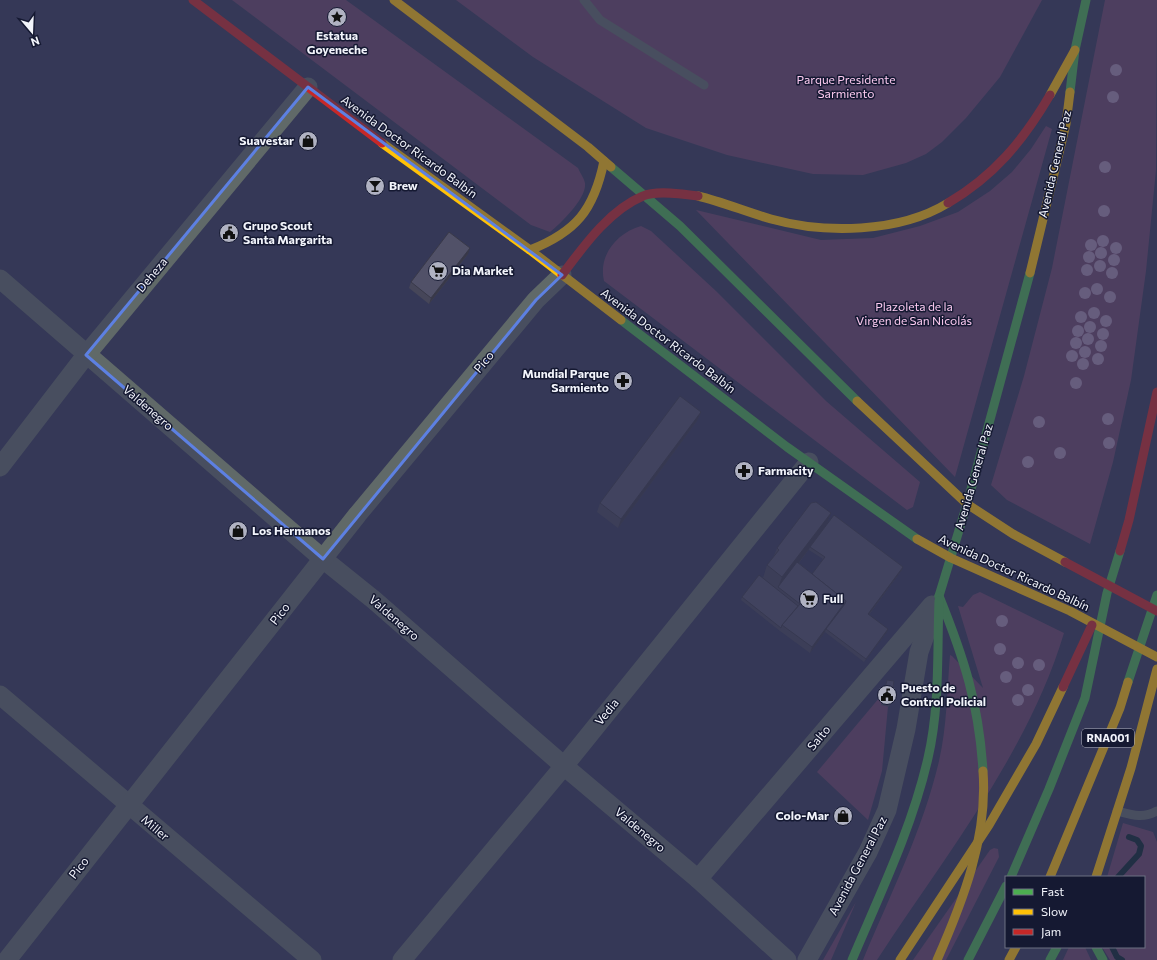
<svg xmlns="http://www.w3.org/2000/svg" width="1157" height="960" viewBox="0 0 1157 960" font-family="Commissioner,sans-serif">
<rect width="100%" height="100%" fill="#353857"/>
<g fill="#6b4668">
<path d="M232,0h114l232,168c2,5 6,10 7,15 2,15 -24,40 -35,49l-19,-7z"/>
<path d="M456,0h586l-42,77 -34,41 -24,24 -16,12 -20,9 -43,12 -50,-1 -86,-19 -81,-27 -113,-71z"/>
<path d="M1105,0h52l-1,170 -10,101 -15,109 -18,82 -23,82 -83,-44 -16,-15 33,-109 28,-108z"/>
<path d="M1046,126l6,3 -97,348 -259,-267 125,30 52,-2 47,-12 38,-14 32,-21 22,-19 19,-23z"/>
<path d="M641,226l10,5 65,60 110,110 94,81 -7,25 -6,3 -303,-229c-6,-26 13,-48 37,-55z"/>
<path d="M980,592l84,41c-36,120 -120,224 -187,327h-14c27,-65 60,-130 76,-199 8,-34 8,-71 11,-106l2,1 31,32 -25,-82 5,1 10,-12z"/>
<path d="M890,685l-8,86 -14,49 -51,-48z"/>
<path d="M1123,823l30,9 4,10v118h-47l-8,-13h42v-70h-37z"/>
<path d="M994,848l4,1 1,8 -53,103h-33l77,-110z"/>
<path d="M856,902l-25,58h-8z"/>
<path d="M1069,947h16l6,13h-28z"/>
</g>
<g fill="none" stroke-linecap="round" stroke-linejoin="round">
<g stroke="#09252e" stroke-width="6">
<path d="M1118,877l21,-23 2,-8 -4,-6 -8,-3"/>
<path d="M1112,947l5,10 5,3"/>
</g>
<g stroke="#606968" stroke-width="9">
<path d="M584,0l16,20 104,65"/>
<path d="M1117,811c15,4 26,8 40,0"/>
</g>
<g stroke="#606968" stroke-width="19">
<path d="M0,279l323,280 51,41 190,166 134,113 89,81"/>
<path d="M0,467l86,-112 222,-268"/>
<path d="M0,695l312,265"/>
<path d="M698,879l234,-274"/>
<path d="M7,960l351,-446 178,-214 26,-25"/>
<path d="M402,960l162,-194 245,-304"/>
<path d="M807,960l61,-108 19,-42 19,-81 13,-77 17,-47"/>
</g>
<g stroke="#4caf50" stroke-width="9">
<path d="M1070,92l5,-42 11,-50"/>
<path d="M611,167l69,59 177,175"/>
<path d="M621,320l166,127 130,92"/>
<path d="M939,596l28,-92 63,-231"/>
<path d="M939,596c25,62 40,108 44,175"/>
<path d="M1128,682l29,-87"/>
<path d="M1011,877l38,-88 36,-91 22,-105 13,-42"/>
<path d="M1096,947l7,13"/>
<path d="M852,960c28,-66 60,-132 76,-202 12,-51 9,-105 11,-157"/>
<path d="M968,960l38,-74"/>
<path d="M1050,960l7,-13"/>
</g>
<g stroke="#ffc107" stroke-width="9">
<path d="M394,0l194,147 23,20"/>
<path d="M1050,95l25,-45"/>
<path d="M382,143l148,107 91,70"/>
<path d="M698,196c25,6 48,16 73,23 54,15 128,14 177,-16"/>
<path d="M530,250c46,-18 64,-40 74,-89"/>
<path d="M1030,273l36,-149 4,-32"/>
<path d="M857,401l110,103 46,30 52,28"/>
<path d="M917,539l34,19 119,53 87,46"/>
<path d="M1050,877l70,-169 8,-26"/>
<path d="M1096,877l35,-109 26,-99"/>
<path d="M900,960l89,-135 47,-81 27,-57"/>
<path d="M937,960c26,-59 51,-123 46,-189"/>
<path d="M1009,960l7,-13"/>
</g>
<g stroke="#c62828" stroke-width="9">
<path d="M193,0l189,143"/>
<path d="M948,203c46,-27 75,-62 102,-108"/>
<path d="M562,275c21,-28 47,-65 81,-79 13,-6 41,-2 55,0"/>
<path d="M1120,551l9,-31 28,-128"/>
<path d="M1065,562l92,49"/>
<path d="M1063,687l29,-62"/>
</g>
</g>
<g fill="#a389ac">
<circle cx="1116" cy="70" r="6"/>
<circle cx="1113" cy="97" r="6"/>
<circle cx="1105" cy="167" r="6"/>
<circle cx="1104" cy="211" r="6"/>
<circle cx="1103" cy="241" r="6"/>
<circle cx="1091" cy="245" r="6"/>
<circle cx="1116" cy="248" r="6"/>
<circle cx="1101" cy="253" r="6"/>
<circle cx="1089" cy="257" r="6"/>
<circle cx="1114" cy="260" r="6"/>
<circle cx="1100" cy="266" r="6"/>
<circle cx="1087" cy="270" r="6"/>
<circle cx="1112" cy="273" r="6"/>
<circle cx="1097" cy="289" r="6"/>
<circle cx="1085" cy="293" r="6"/>
<circle cx="1110" cy="297" r="6"/>
<circle cx="1094" cy="313" r="6"/>
<circle cx="1081" cy="317" r="6"/>
<circle cx="1106" cy="321" r="6"/>
<circle cx="1090" cy="327" r="6"/>
<circle cx="1078" cy="331" r="6"/>
<circle cx="1103" cy="334" r="6"/>
<circle cx="1088" cy="339" r="6"/>
<circle cx="1076" cy="343" r="6"/>
<circle cx="1101" cy="346" r="6"/>
<circle cx="1085" cy="352" r="6"/>
<circle cx="1072" cy="356" r="6"/>
<circle cx="1098" cy="359" r="6"/>
<circle cx="1083" cy="364" r="6"/>
<circle cx="1076" cy="383" r="6"/>
<circle cx="1108" cy="419" r="6"/>
<circle cx="1039" cy="422" r="6"/>
<circle cx="1109" cy="443" r="6"/>
<circle cx="1060" cy="453" r="6"/>
<circle cx="1028" cy="462" r="6"/>
<circle cx="1002" cy="621" r="6"/>
<circle cx="1000" cy="649" r="6"/>
<circle cx="1018" cy="663" r="6"/>
<circle cx="1039" cy="665" r="6"/>
<circle cx="1006" cy="677" r="6"/>
<circle cx="1028" cy="690" r="6"/>
<circle cx="1018" cy="700" r="6"/>
</g>
<g fill="#464659" fill-rule="evenodd">
<path d="M468,254l-39,50 -20,-16 2,-6z"/>
<path d="M701,412l-4,9 -79,107 -21,-16 3,-9z"/>
<path d="M831,513l-5,13 76,44 -33,45 18,17 -23,30 -39,-30 -15,21 -30,-22 -39,-31 1,-3 21,-19 4,-13 6,-7 4,-10zM809,549v1l14,9 -11,15 -13,-11z"/>
<path d="M887,680l3,24 -1,3 -8,-2z"/>
</g>
<g fill="#393949">
<path d="M470,248l-2,6 -39,50 2,-6z"/>
<path d="M701,412l-4,9 -79,107 3,-9z"/>
<path d="M831,513l-6,16 -15,18 -1,2 -29,39 -2,-1 4,-10z"/>
<path d="M903,567l-1,3 -35,47 1,-3z"/>
<path d="M846,601l-2,6 -18,22 -1,3 -15,21 2,-6z"/>
<path d="M888,629l-1,3 -23,30 2,-3z"/>
</g>
<g fill="#515168" stroke="#393949">
<path d="M449,232l21,16 -39,50 -20,-16z"/>
<path d="M680,396l21,16 -80,107 -21,-16z"/>
<path d="M816,502l15,11 -49,64 -15,-12 12,-15 -2,-2 34,-45z"/>
<path d="M834,515l69,52 -35,47 20,15 -22,30 -40,-30 19,-25 1,-3 -34,-27 13,-17 -15,-10z"/>
<path d="M797,562l49,39 -34,46 -30,-22 18,-21 -22,-17z"/>
<path d="M759,575l39,31 -16,19 -1,3 -39,-31z"/>
<path d="M887,680l7,1 -4,23 -8,-2z"/>
</g>
<path d="M0 0H1157V960H0ZM308,87l254,188 -26,25 -213,259 -237,-204z" fill="#353857" fill-opacity=".55" fill-rule="evenodd"/>
<path fill="none" stroke="#5d80e2" stroke-width="3" stroke-linejoin="round" d="M308,87l254,188 -26,25 -213,259 -237,-204z"/>
<defs>
<g id="sight-disc" transform="scale(1)"><circle r="9.5" fill="#b0b2c2" stroke="#151932"/><path d="M0-6L1.8-2.2L6-1.7L2.9 1.2L3.7 5.4L0 3.3L-3.7 5.4L-2.9 1.2L-6-1.7L-1.8-2.2Z" fill="#111"/></g>
<g id="shop-disc" transform="scale(1)"><circle r="9.5" fill="#b0b2c2" stroke="#151932"/><path d="M-5-2.5h2.3a2.7 3.5 0 0 1 5.4 0H5L5.5 6h-11ZM-1.5-2.5h3a1.5 2.3 0 0 0-3 0Z" fill="#111"/></g>
<g id="bar-disc" transform="scale(1)"><circle r="9.5" fill="#b0b2c2" stroke="#151932"/><path d="M-6-5H6L.8 .8V4.5H3.5V6h-7V4.5H-.8V.8Z" fill="#111"/></g>
<g id="civic-disc" transform="scale(1)"><circle r="9.5" fill="#b0b2c2" stroke="#151932"/><path d="M-.6-6.5H3V-4.5H.6V-3L4-1V1h2V6H-6V1h2V-1L-.6-3ZM-1.2 2.5V6h2.4V2.5Z" fill="#111"/></g>
<g id="supermarket-disc" transform="scale(1)"><circle r="9.5" fill="#b0b2c2" stroke="#151932"/><path d="M-6-5.5h2.5l.6 2H6L4.5 2H-2.5L-4.4-4H-6ZM-1.5 3.2a1.3 1.3 0 1 0 .1 0ZM3 3.2a1.3 1.3 0 1 0 .1 0Z" fill="#111"/></g>
<g id="pharmacy-disc" transform="scale(1)"><circle r="9.5" fill="#b0b2c2" stroke="#151932"/><path d="M-2-6h4v4h4v4h-4v4h-4v-4h-4v-4h4Z" fill="#111"/></g>
</defs>
<g fill-rule="evenodd">
<use href="#sight-disc" x="337" y="17"/>
<use href="#shop-disc" x="308" y="141"/>
<use href="#bar-disc" x="375" y="186"/>
<use href="#civic-disc" x="229" y="233"/>
<use href="#supermarket-disc" x="438" y="271"/>
<use href="#pharmacy-disc" x="623" y="381"/>
<use href="#pharmacy-disc" x="744" y="471"/>
<use href="#shop-disc" x="238" y="531"/>
<use href="#supermarket-disc" x="809" y="599"/>
<use href="#civic-disc" x="887" y="695"/>
<use href="#shop-disc" x="843" y="816"/>
</g>
<g text-anchor="middle" stroke-width="3" stroke-linejoin="round" paint-order="stroke">
<rect fill="#151932" stroke="#b0b2bf" stroke-width="1" x="1082" y="729" width="52" height="18" rx="3"/>
<g font-size="11" font-weight="bold" fill="#f2f4fb">
<text x="1108" y="742">RNA001</text>
</g>
<g font-size="12" font-weight="bold" fill="#f2f4fb" stroke="#151932" text-anchor="start">
<text x="337" y="40" text-anchor="middle">Estatua<tspan x="337" dy="14">Goyeneche</tspan></text>
<text x="294" y="145" text-anchor="end">Suavestar</text>
<text x="389" y="190">Brew</text>
<text x="243" y="230">Grupo Scout<tspan x="243" dy="14">Santa Margarita</tspan></text>
<text x="452" y="275">Dia Market</text>
<text x="609" y="378" text-anchor="end">Mundial Parque<tspan x="609" dy="14">Sarmiento</tspan></text>
<text x="758" y="475">Farmacity</text>
<text x="252" y="535">Los Hermanos</text>
<text x="823" y="603">Full</text>
<text x="901" y="692">Puesto de<tspan x="901" dy="14">Control Policial</tspan></text>
<text x="829" y="820" text-anchor="end">Colo-Mar</text>
</g>
<g font-size="12" fill="#fdcbf1" stroke="#151932">
<text x="846" y="84">Parque Presidente<tspan x="846" dy="14">Sarmiento</tspan></text>
<text x="914" y="311">Plazoleta de la<tspan x="914" dy="14">Virgen de San Nicolás</tspan></text>
</g>
<g font-size="12" fill="#f2f4fb" stroke="#151932">
<text transform="translate(409 147) rotate(36)" y="4">Avenida Doctor Ricardo Balbín</text>
<text transform="translate(1055 164) rotate(-77)" y="4">Avenida General Paz</text>
<text transform="translate(152 275) rotate(-50)" y="4">Deheza</text>
<text transform="translate(668 341) rotate(37)" y="4">Avenida Doctor Ricardo Balbín</text>
<text transform="translate(484 362) rotate(-50)" y="4">Pico</text>
<text transform="translate(148 408) rotate(41)" y="4">Valdenegro</text>
<text transform="translate(974 477) rotate(-74)" y="4">Avenida General Paz</text>
<text transform="translate(1014 573) rotate(25)" y="4">Avenida Doctor Ricardo Balbín</text>
<text transform="translate(280 614) rotate(-52)" y="4">Pico</text>
<text transform="translate(394 618) rotate(41)" y="4">Valdenegro</text>
<text transform="translate(607 712) rotate(-51)" y="4">Vedia</text>
<text transform="translate(819 738) rotate(-50)" y="4">Salto</text>
<text transform="translate(155 828) rotate(40)" y="4">Miller</text>
<text transform="translate(640 830) rotate(40)" y="4">Valdenegro</text>
<text transform="translate(858 866) rotate(-62)" y="4">Avenida General Paz</text>
<text transform="translate(79 868) rotate(-52)" y="4">Pico</text>
</g>
</g>
<rect x="1005" y="876" width="140" height="72" fill="#151932" stroke="#6d7182"/>
<rect x="1013" y="889" width="20" height="6" fill="#4caf50" stroke="#6d7182"/>
<text x="1041" y="896" font-size="12" fill="#f2f4fb">Fast</text>
<rect x="1013" y="909" width="20" height="6" fill="#ffc107" stroke="#6d7182"/>
<text x="1041" y="916" font-size="12" fill="#f2f4fb">Slow</text>
<rect x="1013" y="929" width="20" height="6" fill="#c62828" stroke="#6d7182"/>
<text x="1041" y="936" font-size="12" fill="#f2f4fb">Jam</text>
<g transform="translate(32 32) rotate(161)" stroke="#151932" stroke-width="3" paint-order="stroke">
<path d="M0-3L7 15L0 10L-7 15Z" fill="#f2f4fb"/>
<text y="-6" font-size="11" font-weight="bold" text-anchor="middle" fill="#f2f4fb">N</text>
</g>
</svg>
